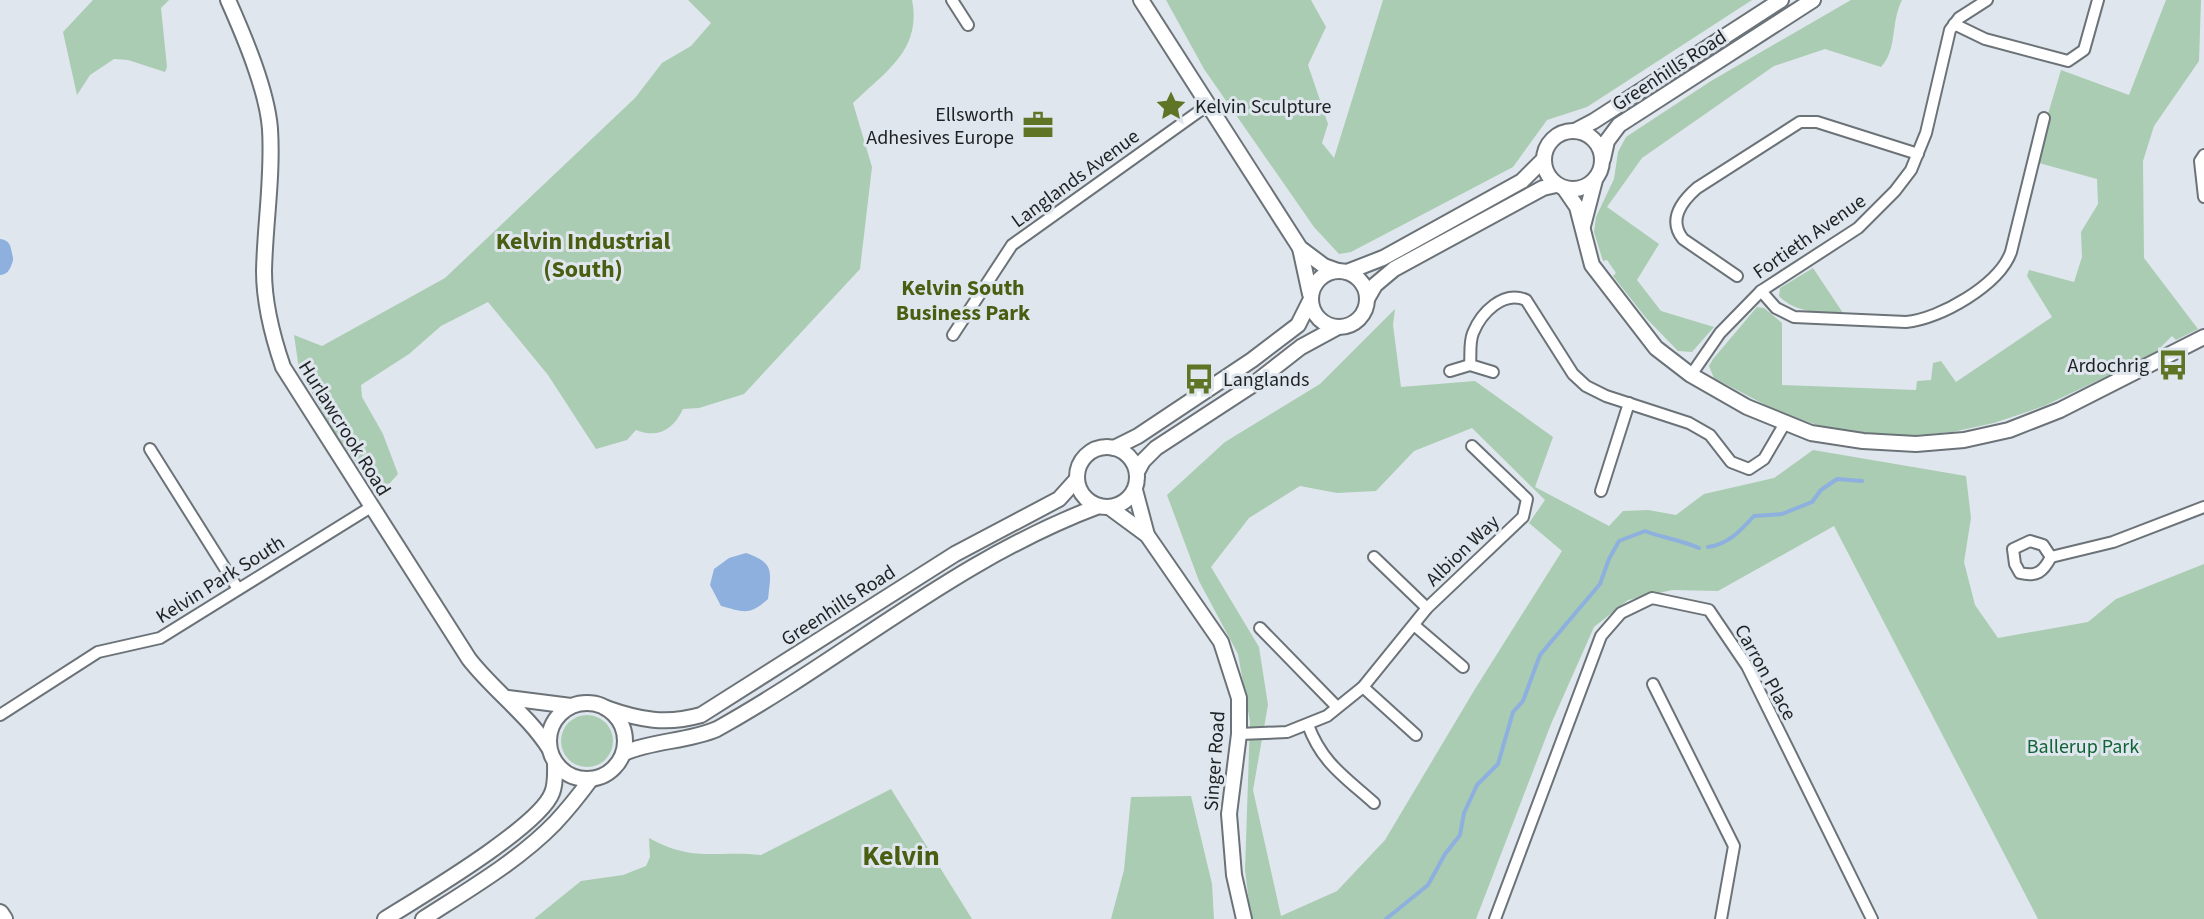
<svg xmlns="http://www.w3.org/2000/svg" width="2204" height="919" viewBox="0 0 2204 919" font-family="'Source Sans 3',sans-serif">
<rect width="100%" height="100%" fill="#dfe6ed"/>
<g fill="#aaccb2" fill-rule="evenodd">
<path d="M93,0h76l-8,8 6,59 -2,5 -37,-12 -14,-1 -24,16 -13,20 -14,-63z"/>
<path d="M688,0h224c10,50 -27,72 -59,103l19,64 -12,102 -116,125 -45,14 -16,1c-9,20 -25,30 -47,21l-9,10 -31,9 -48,-74 -60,-73 -47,24 -32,28 -48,31 1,12 21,37 15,40 -8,9 -16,6 -43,-62 -32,-58 -5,-34 28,11 123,-68 190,-180 27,-35 29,-17 20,-23z"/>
<path d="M1166,0h145l15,27 -18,38 20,59 -6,19 12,15 49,-158h369l-165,107 -40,13 -34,47 -162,85 -12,2 -25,-27 -110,-158z"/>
<path d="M1851,0h51c-12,24 -4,48 -21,67l-56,-18 -51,17 -132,92 -35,49 52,37 -22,36 24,31 53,16 -22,25 -14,-1 -32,-33 -33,-42 3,-3 -9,-13 -4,1 -9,-29 2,-15 18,-38 4,-27 8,-15 85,-56z"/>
<path d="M2166,0h35l-2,61 -45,65 -11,35 1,97 54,71 -22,11 -4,-4 -18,18 -110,52 -50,17 -42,9 -47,4 -51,-4 -37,-7 -40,-14 -63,-33 -5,-12 4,-7 44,-52 7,1 18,15v62l134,5 1,-9 14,-1 2,-17 8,-2 15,21 96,-65 -25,-41 2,-6 45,12 8,-25 -1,-25 17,-28 -1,-25 -58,-16 9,-49 13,-44 68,25z"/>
<path d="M1813,268l30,45c-22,0 -48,0 -64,-17l1,-8z"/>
<path d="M1395,309l-2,16 8,62 74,-6 78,56 -18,50 74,39 14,-15 25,-1 28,5 28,-21 70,-16 39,-28 153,26 5,42 -7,44 11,43 23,33 90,-16 28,-23 88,-35v355h-166l-204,-393 -116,65 -46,-1 -44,10 -34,27 -43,97 -75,195h-225l-6,-49 5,-148 -12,-68 -39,-73 -32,-86 58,-53 95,-58zM1472,428l73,72 -16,23 33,28 -87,138 -90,151 -48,51 -56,25 -28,-126 15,-85 -9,-58 -48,-80 38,-49 51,-32 37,7 39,-2 38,-40z"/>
<circle cx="587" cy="741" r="26"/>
<path d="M891,789l81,130h-438l47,-38 42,-6 23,-9 4,-9 -1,-19c46,25 65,12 112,17z"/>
<path d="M1191,796l21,88 2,35h-103l13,-49 7,-73z"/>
</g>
<path fill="#8eb0df" d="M746,553c29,10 25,18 22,46 -19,17 -24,13 -47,7l-11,-21 4,-16 15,-11z"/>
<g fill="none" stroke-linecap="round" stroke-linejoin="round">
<g stroke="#8eb0df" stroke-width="4">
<path d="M1708,547c21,-3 32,-16 46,-31l28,-2 30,-12 9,-12 16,-11 25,2"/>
<path d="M1386,919l42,-34 17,-31 15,-19 4,-22 13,-28 21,-21 15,-52 10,-11 17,-46 60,-71 9,-25 10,-18 26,-10c18,7 36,9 54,17"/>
</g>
<path stroke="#8eb0df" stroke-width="22" d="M0,250l2,9 -2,5"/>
<g stroke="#6c7378" stroke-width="14">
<g id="street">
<path d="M952,0l16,25"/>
<path d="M1954,24l31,15 83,22 16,-11 14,-50"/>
<path d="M2204,155l-4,6 4,36"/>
<path d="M1737,276l-54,-37c-15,-19 -2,-37 14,-51l103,-66h17l101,32"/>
<path d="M1761,291l15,17 18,9 112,5c34,-3 93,-37 105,-70l33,-134"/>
<path d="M953,335l59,-90 196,-140"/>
<path d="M1470,365c1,-10 -1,-22 3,-32 8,-20 30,-43 53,-33l47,74 13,12 20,10 83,27 21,12 21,27 18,7 15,-10 21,-36"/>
<path d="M1450,371l20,-6 23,7"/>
<path d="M1691,375l29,-42 41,-42 97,-63 37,-37 16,-21 15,-37 24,-103 9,-12 28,-18"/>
<path d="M150,449l88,140"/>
<path d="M1601,491l28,-88"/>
<path d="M2030,541l13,4 8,12c-8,15 -14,20 -31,16l-5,-9 -2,-15z"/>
<path d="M1374,557l53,51"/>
<path d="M2051,557l62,-15 91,-35"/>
<path d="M1414,625l49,42"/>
<path d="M1260,628l77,79"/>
<path d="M1653,684l81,162 -13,73"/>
<path d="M1363,687l53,48"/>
<path d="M0,715l98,-63 62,-14 211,-131"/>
<path d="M1308,725c14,38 37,52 66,78"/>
<path d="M1239,734l48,-2 40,-16 36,-29 64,-79 96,-91 4,-18 -55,-53"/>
<path d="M1495,919l106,-283 20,-23 31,-15 57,12 38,56 125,253"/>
</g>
</g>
<g stroke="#6c7378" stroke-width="18">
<g id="secondary">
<path d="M228,0c16,36 39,90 42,129 3,48 -5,94 -6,142 0,31 9,67 19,96l186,292c25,32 58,55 80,89"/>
<path d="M1141,0l159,248 24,18 14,5"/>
<circle cx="1573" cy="160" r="29"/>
<path d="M1575,131l19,-10 187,-121"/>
<path d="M1603,159l4,-18 12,-16 194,-125"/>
<path d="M1564,188l13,19 15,58 64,83 35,27 56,32 64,26 52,8 53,3 48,-4 45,-10 51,-20 144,-73"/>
<path d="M1583,226l12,-46"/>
<path d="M1300,248l10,46"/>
<circle cx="1339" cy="299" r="28"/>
<path d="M1347,272l36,-14 139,-77 21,-21"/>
<path d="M1367,299l8,-14 19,-16 149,-81 13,-3"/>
<circle cx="1107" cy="477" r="30"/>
<path d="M1114,448l24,-12 114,-76 46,-35 12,-24"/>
<path d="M1137,472l6,-11 13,-13 95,-62 50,-39 35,-19"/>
<path d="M1135,490l12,45"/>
<path d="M1109,507l38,28 74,107 18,56v36l-10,80 5,61 10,44"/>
<path d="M508,698l63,8"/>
<circle cx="587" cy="741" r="38"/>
<path d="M606,708c34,12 60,17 95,7l254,-161 104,-55 18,-20"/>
<path d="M624,753c30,-13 63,-11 93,-24 131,-73 240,-170 382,-223"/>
<path d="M385,919c35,-22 154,-92 167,-126 4,-9 3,-21 3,-31"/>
<path d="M423,919c45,-29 95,-58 132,-96 13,-14 25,-29 36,-44"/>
</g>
</g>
<g stroke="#6c7378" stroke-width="20">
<path id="primary" d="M0,913l4,6"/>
</g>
<use href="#street" stroke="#fff" stroke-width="10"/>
<use href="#secondary" stroke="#fff" stroke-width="14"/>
<use href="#primary" stroke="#fff" stroke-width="16"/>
</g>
<defs>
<g id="sight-bare" transform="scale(2.4)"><path d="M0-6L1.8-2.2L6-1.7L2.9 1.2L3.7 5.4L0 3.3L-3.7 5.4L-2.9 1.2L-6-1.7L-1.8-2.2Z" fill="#5f7424" stroke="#dfe6ed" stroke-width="2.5" paint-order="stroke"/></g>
<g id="office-bare" transform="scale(2.4)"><path d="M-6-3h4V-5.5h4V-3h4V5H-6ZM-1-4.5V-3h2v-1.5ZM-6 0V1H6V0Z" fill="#5f7424" stroke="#dfe6ed" stroke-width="2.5" paint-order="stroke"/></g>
<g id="bus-bare" transform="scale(2.4)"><path d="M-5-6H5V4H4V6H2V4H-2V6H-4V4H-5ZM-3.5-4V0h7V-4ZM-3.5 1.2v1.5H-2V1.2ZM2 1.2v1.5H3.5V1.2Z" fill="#5f7424" stroke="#dfe6ed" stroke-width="2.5" paint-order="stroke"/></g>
</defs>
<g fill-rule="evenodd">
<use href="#sight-bare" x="1171" y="106"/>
<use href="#office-bare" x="1038" y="125"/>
<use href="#bus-bare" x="2173" y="365"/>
<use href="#bus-bare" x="1199" y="379"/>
</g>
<g text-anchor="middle" stroke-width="6" stroke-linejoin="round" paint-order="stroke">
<g font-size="20" fill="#1f2224" stroke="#dfe6ed">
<text transform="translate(1669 70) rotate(-33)" y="7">Greenhills Road</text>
<text transform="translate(1075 178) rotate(-36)" y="7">Langlands Avenue</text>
<text transform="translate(1809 236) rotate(-35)" y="7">Fortieth Avenue</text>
<text transform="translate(345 428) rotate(58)" y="7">Hurlawcrook Road</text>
<text transform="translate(1462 550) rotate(-44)" y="7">Albion Way</text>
<text transform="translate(220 579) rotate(-32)" y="7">Kelvin Park South</text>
<text transform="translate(838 605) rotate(-33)" y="7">Greenhills Road</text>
<text transform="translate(1766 672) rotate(61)" y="7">Carron Place</text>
<text transform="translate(1214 761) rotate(-86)" y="7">Singer Road</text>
</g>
<g font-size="20" fill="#1f2224" stroke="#dfe6ed" text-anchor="start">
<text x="1195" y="113">Kelvin Sculpture</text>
<text x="1014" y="121" text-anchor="end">Ellsworth<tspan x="1014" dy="23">Adhesives Europe</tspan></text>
<text x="2149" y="372" text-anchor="end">Ardochrig</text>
<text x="1223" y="386">Langlands</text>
</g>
<g font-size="20" fill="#116435" stroke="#dfe6ed">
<text x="2083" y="753">Ballerup Park</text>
</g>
<g font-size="22" font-weight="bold" fill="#4a5d11" stroke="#dfe6ed">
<text x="963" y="295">Kelvin South<tspan x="963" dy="25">Business Park</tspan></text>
</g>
<g font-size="24" font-weight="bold" fill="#4a5d11" stroke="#dfe6ed">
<text x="583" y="249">Kelvin Industrial<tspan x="583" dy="28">(South)</tspan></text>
</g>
<g font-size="28" font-weight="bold" fill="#4a5d11" stroke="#dfe6ed">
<text x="901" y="865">Kelvin</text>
</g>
</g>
</svg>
